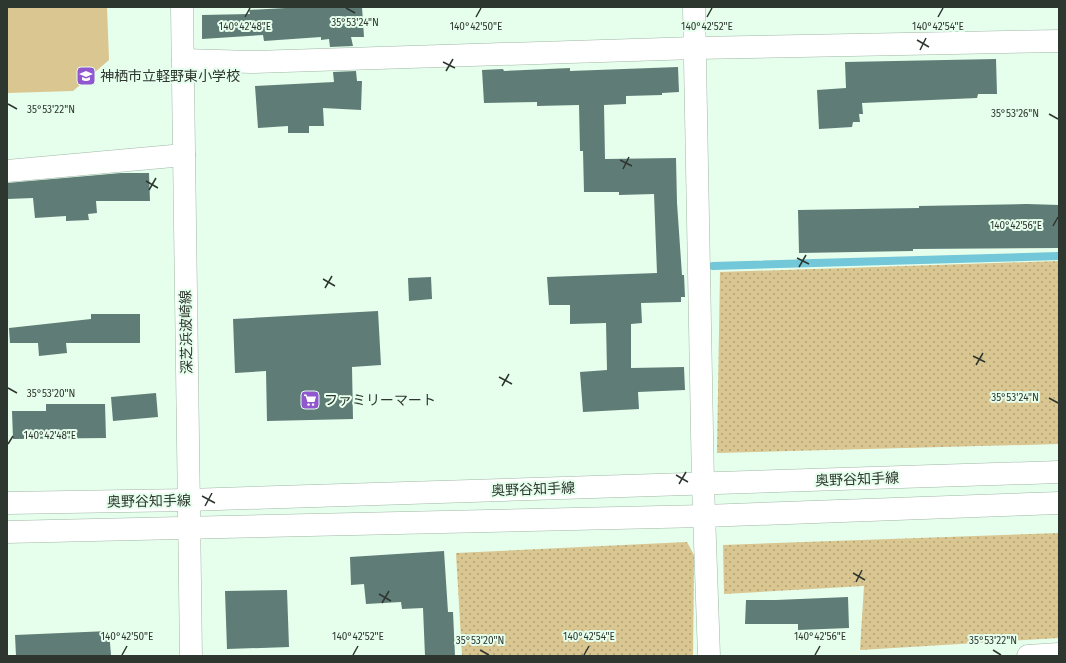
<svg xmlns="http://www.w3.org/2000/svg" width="1066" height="663" viewBox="0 0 1066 663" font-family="'Fira Sans','Noto Sans JP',sans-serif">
<defs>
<pattern id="grass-dots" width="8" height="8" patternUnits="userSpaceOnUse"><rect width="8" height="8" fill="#d9c690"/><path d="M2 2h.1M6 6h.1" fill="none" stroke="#b0a276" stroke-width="1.8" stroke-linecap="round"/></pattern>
</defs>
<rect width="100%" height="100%" fill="#e6feec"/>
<g fill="url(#grass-dots)">
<path d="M1059,261v183l-342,9 3,-181z"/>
<path d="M1059,533v105l-199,12 4,-64 -140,8 -1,-49z"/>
<path d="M687,542l7,13 -1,101h-231l-6,-103z"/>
</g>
<path fill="#d9c690" d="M7,7h100l2,53 -36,31 -66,2z"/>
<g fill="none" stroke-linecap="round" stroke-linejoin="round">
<path stroke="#72c7d8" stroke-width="8" d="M713,266l346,-10"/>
</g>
<g fill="#5f7c77">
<path d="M304,7h58l2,30h-13l2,9 -23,1 -1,-8 -8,1v-3l-57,4 -1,-6 -61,4v-24l48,-1 -1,-4z"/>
<path d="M996,59l1,35h-19l-1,4 -115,5 1,11h-4l1,8h-7l-1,5 -33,2 -2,-39 29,-2 -1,-26z"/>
<path d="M678,67l1,25 -17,1v2l-36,1v8l-22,1 1,54 71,-1 1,45 5,72h2l1,22h-4v5l-40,1 1,20 -11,1v44l53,-1 1,23 -47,2 1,17 -56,3 -3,-40 27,-2 -1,-47 -36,1v-19h-21l-2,-28 110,-4 -3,-79 -35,1v-3h-35l-1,-41h-3l-1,-46 -42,1v-4l-53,1 -2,-33 21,-1 1,2 66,-3v3z"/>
<path d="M356,71l1,10h5l-1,29 -38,-2 1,18h-15v7h-21v-7l-30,2 -3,-42 79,-4 -1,-10z"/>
<path d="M121,173h28l1,28h-54l1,12 -9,1 1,6 -23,1v-5l-31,2 -2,-20 -26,1v-16z"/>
<path d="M1027,204l32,1v43l-146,1v2l-114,2 -1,-43 121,-2v-2z"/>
<path d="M431,277l1,22 -23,2 -1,-23z"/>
<path d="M378,311l3,54 -29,2 1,52 -86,2 -1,-50 -31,2 -2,-54z"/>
<path d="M91,314h49v29h-74l1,10 -28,3 -1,-13h-28l-1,-15 82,-9z"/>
<path d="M156,393l2,24 -45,4 -2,-24z"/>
<path d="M46,404h59l1,34 -93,1 -1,-28h34z"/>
<path d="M444,551l4,61h5l2,44h-30l-2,-48 -21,1 -1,-7 -35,2 -2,-20 -13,1 -1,-28z"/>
<path d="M287,590l2,57 -62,2 -2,-58z"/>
<path d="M848,597l1,31 -51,2v-6h-53l1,-24h30z"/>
<path d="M109,631l2,24 -95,1 -1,-21z"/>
</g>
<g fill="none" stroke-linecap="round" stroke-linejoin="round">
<g stroke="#a0b7a5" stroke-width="23">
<g id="minor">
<path d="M694,7l9,477 6,172"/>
<path d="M183,60l69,2 444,-14 363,-7"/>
<path d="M7,171l177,-16"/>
<path d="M1028,656l31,-2"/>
</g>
</g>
<g stroke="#a0b7a5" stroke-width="23">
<g id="secondary">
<path d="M182,7l9,649"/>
<path d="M7,503l181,-3 871,-28"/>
<path d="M7,532l697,-16 355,-13"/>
</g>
</g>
<use href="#minor" stroke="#fff" stroke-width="22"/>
<use href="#secondary" stroke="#fff" stroke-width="22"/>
</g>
<path fill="none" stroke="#2d362f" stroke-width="1.5" d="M346,8l9,5M245,17l5,-9M476,17l5,-9M707,17l5,-9M938,17l5,-9M917,40l12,7M920,50l6,-12M443,62l12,6M446,71l7,-12M8,104l9,5M1049,114l9,5M620,160l12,6M623,169l6,-12M146,181l12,7M149,190l7,-12M1053,226l5,-9M797,258l12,6M799,267l7,-12M323,279l12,7M325,288l7,-12M973,356l12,6M976,365l7,-12M499,377l13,7M502,386l7,-12M8,388l9,5M1049,398l9,5M8,444l5,-8M676,475l12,7M679,484l7,-12M202,496l13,7M205,506l7,-13M853,573l12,7M856,582l6,-12M379,594l12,7M382,603l7,-12M480,650l9,5M993,650l8,5M122,655l5,-9M353,655l5,-9M584,655l5,-9M815,655l5,-9"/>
<defs>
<g id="school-square" transform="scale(1)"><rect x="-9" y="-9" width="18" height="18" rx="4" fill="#9057ce" stroke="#e6feec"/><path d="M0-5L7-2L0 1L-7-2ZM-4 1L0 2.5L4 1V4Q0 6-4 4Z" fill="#fff"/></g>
<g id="supermarket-square" transform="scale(1)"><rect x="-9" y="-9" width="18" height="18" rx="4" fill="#9057ce" stroke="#e6feec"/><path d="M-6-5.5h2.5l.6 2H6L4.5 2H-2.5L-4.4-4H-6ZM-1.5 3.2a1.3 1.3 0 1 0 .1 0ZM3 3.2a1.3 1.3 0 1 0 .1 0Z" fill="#fff"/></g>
</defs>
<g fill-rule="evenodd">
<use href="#school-square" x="86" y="76"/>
<use href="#supermarket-square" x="310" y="400"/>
</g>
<g text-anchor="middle" stroke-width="4" stroke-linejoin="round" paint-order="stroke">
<g font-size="14" fill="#2d362f" stroke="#e6feec" text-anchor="start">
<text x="100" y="81">神栖市立軽野東小学校</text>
<text x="324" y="405">ファミリーマート</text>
</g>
<g font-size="14" fill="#2d362f" stroke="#e6feec">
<text transform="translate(186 332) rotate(-91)" y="5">深芝浜波崎線</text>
<text transform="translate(857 479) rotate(-2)" y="5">奥野谷知手線</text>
<text transform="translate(533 489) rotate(-2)" y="5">奥野谷知手線</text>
<text transform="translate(149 501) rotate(-1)" y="5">奥野谷知手線</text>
</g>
</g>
<g font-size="10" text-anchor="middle" fill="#2d362f" stroke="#e6feec" stroke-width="4" stroke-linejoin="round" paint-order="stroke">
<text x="355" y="26">35°53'24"N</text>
<text x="245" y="30">140°42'48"E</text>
<text x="476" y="30">140°42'50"E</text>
<text x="707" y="30">140°42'52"E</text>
<text x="938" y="30">140°42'54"E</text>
<text x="51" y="113">35°53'22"N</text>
<text x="1015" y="117">35°53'26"N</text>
<text x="1016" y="229">140°42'56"E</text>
<text x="51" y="397">35°53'20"N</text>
<text x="1015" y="401">35°53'24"N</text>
<text x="50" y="439">140°42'48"E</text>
<text x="127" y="640">140°42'50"E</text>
<text x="358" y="640">140°42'52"E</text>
<text x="589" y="640">140°42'54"E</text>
<text x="820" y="640">140°42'56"E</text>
<text x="480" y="644">35°53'20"N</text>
<text x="993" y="644">35°53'22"N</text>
</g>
<rect width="1066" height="663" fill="none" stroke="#2d362f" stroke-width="16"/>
</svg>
